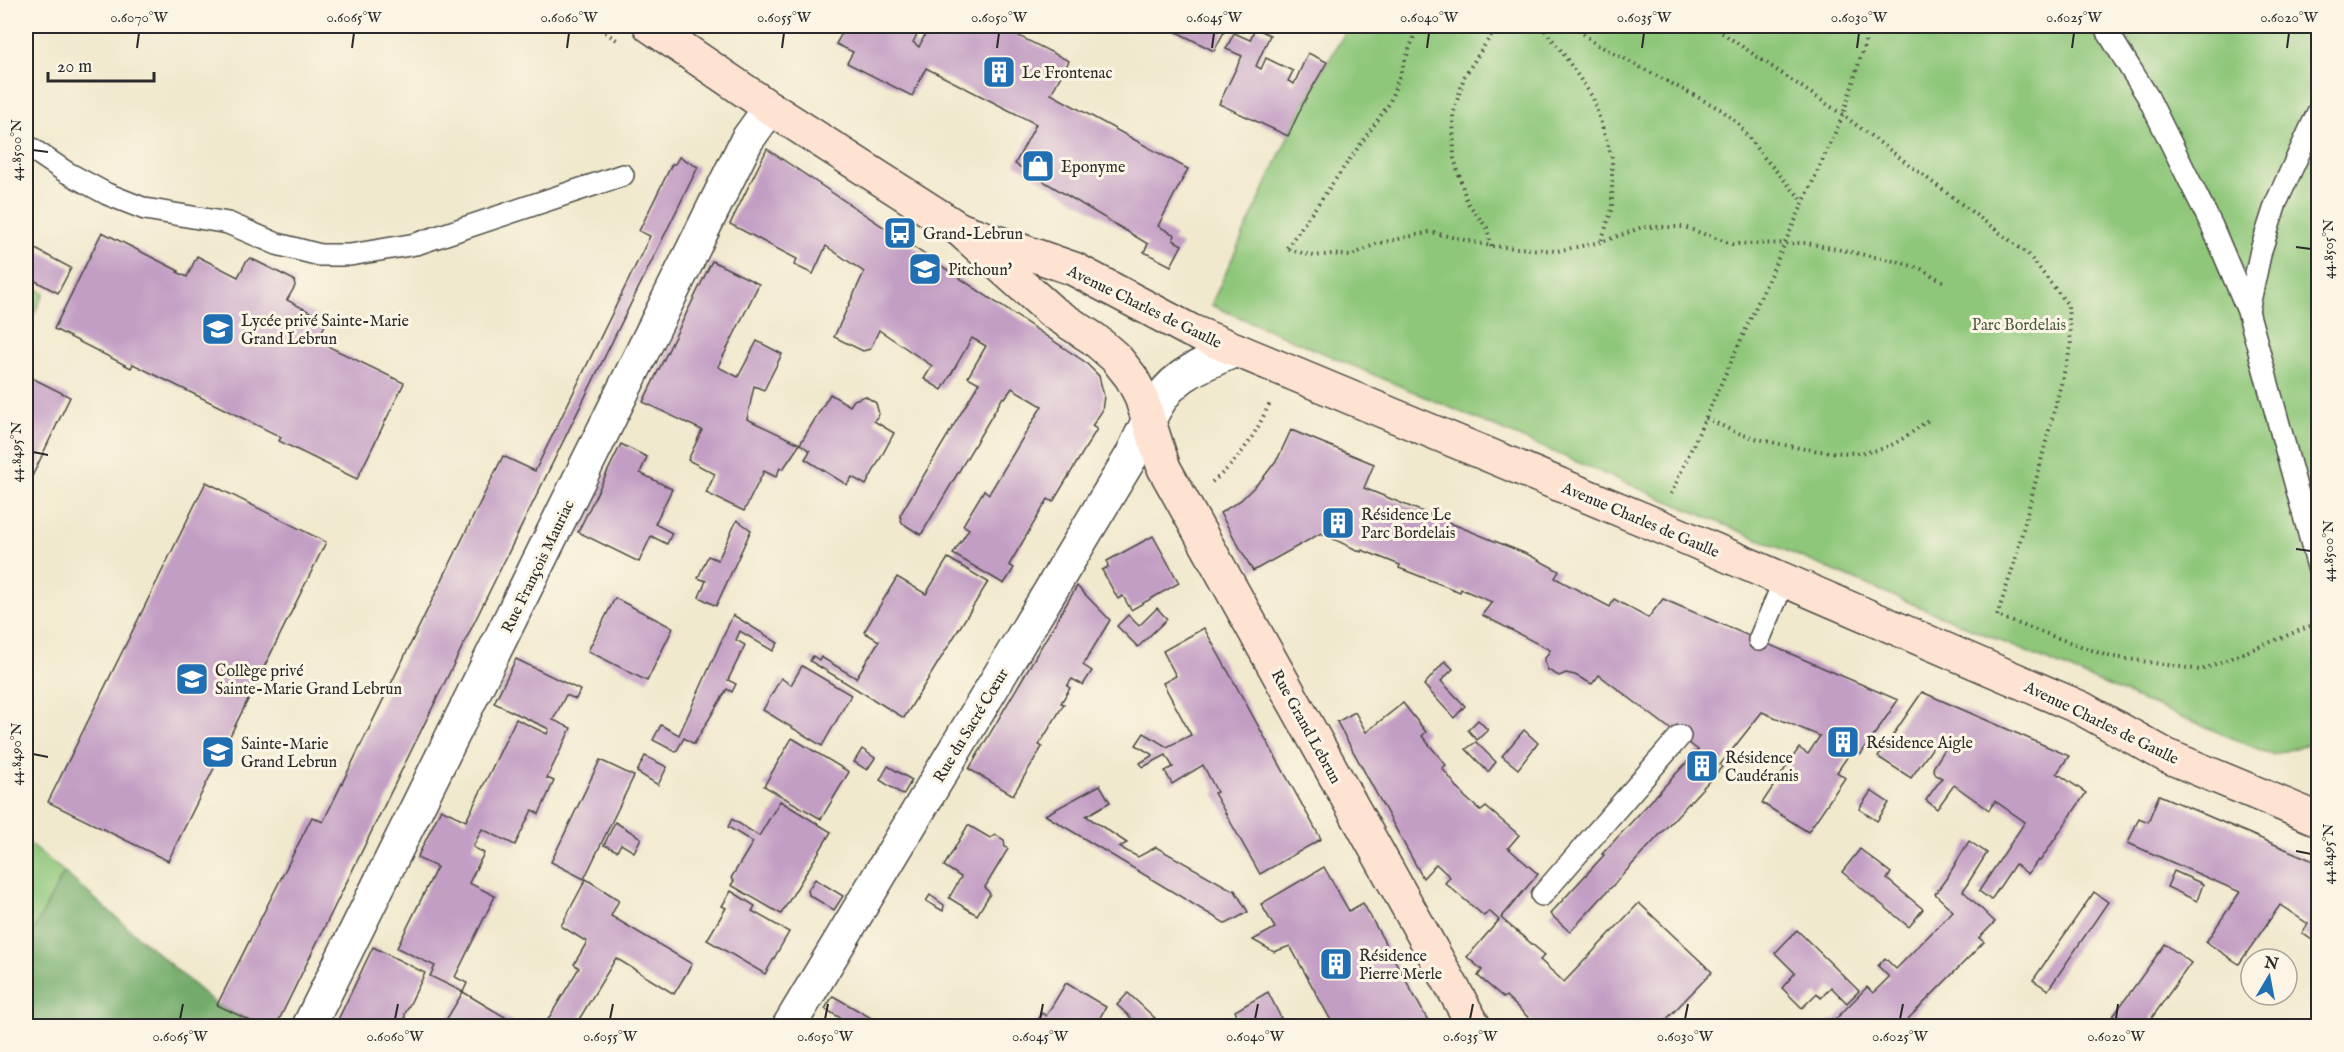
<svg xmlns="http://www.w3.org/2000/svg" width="2344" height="1052" viewBox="0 0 2344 1052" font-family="'IM FELL English',serif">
<rect width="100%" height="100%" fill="#fcf5e5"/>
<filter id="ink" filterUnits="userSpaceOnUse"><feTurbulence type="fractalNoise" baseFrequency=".0167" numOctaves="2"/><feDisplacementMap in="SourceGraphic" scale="12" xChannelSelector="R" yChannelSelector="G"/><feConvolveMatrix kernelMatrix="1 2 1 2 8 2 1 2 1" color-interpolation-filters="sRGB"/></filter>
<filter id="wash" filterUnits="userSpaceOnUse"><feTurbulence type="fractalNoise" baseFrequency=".008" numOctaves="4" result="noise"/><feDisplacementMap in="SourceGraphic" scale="24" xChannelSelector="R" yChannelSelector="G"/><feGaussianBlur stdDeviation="1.35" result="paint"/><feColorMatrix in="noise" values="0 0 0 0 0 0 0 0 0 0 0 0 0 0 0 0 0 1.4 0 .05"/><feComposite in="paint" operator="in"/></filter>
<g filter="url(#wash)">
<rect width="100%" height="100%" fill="#f1e9ce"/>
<g fill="#8fc77a" stroke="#5d7952" stroke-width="1.5">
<path d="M1349,26h969v715l-46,14 -604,-254 -457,-196 92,-201z"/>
<path d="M26,283l18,10 -18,38z"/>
<path d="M26,841l38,31 -38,73z"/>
</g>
<path fill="#73ac6a" stroke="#4f6c4a" stroke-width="1.5" d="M64,872l153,133 44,21h-235v-81z"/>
<g id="blocks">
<g fill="#c39ec4">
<path d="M846,26h39l-1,3 7,4 6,-7h17l5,5 -6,11 6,5 10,-21h70l70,35 -18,33 137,75 -30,57 17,9 -2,5 9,5 -11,21 -27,-14 4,-8 -133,-80 21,-40 -110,-56 -14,28 -65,-33 6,-11 -17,-8z"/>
<path d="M1165,26h62l-13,25z"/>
<path d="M1255,28l15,7 -14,31 5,3 5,-11 27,13 -5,10 6,3 14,-31 19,9 -24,42 -15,32 -69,-32 23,-48 -16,-7 8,-16 16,7z"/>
<path d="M767,149l318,213 14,14 5,20 -2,15 -10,15 5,3 -44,73 -5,-3 -39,66 5,3 -10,16 -51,-30 16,-25 -6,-4 21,-35 5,4 53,-88 -30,-18 -7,10 -2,-1 -82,138 -19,-12 -2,-8 79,-132 -11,-6 18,-31 -14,-8 -30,52 -18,-11 8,-13 -53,-36 -9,19 -7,2 -29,-14 30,-65 -38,-26 -13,28 -19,-9 3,-6 -67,-35z"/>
<path d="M679,157l19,10 -4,8 -418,851h-15l-44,-21 95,-188 11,5 180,-366 32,15 115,-235 -11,-5 33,-67h3z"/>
<path d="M102,232l77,39 -2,1 10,5 10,-21 41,21 8,-15 4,-4 44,22 1,6 -8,14 40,21 -10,20 87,42 -47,96 -78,-38 2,-4 -148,-73 -2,4 -77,-39z"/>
<path d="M26,244l45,24 -13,25 -32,-17z"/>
<path d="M712,261l47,23 -41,83 20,10 19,-36 25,13 -18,36 -10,-4 -7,33 53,25 -17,25 -3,-1 -4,9 -12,-6 -20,40 -38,-18 9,-19 -27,-14 14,-30 -59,-28z"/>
<path d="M26,375l44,22 -44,92z"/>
<path d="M830,394l20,12 4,-6 11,-4 11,7 3,11 -5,7 20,12 -28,52 -14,-8 -5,8 -42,-26 5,-8 -10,-7z"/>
<path d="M1291,430l83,34 -10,24 165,67 30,16 -4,7 55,29 4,-8 34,19 15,-19 235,101 -37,54 -9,-4 -15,22 8,6 -37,54 -46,-29 37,-55 9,6 12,-18 -58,-24 -42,53 2,2 -152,165 -20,-18 54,-59 -2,-1 96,-104 -99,-75 -7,9 -17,-9 -9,-2 -7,3 -11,-6 -4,-10 6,-10 -68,-35 10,-13 -31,-13 -1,3 -61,-24 1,-3 -38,-15 -1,2 -40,-19 -68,38 -33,-58 21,-13 22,-22 15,-20z"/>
<path d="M621,444l26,13 -7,16 32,16 -17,35 17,9 -5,11 -16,-8 -12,26 -61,-30z"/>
<path d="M206,482l120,60 -158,319 -120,-59z"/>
<path d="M737,520l14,10 -35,76 -17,-9 7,-16 -8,-3 10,-22 10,4z"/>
<path d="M1153,536l26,47 -48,27 -8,-14 -5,3 -16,-29 6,-3 -1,-6z"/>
<path d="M948,558l40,24 -84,136 -94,-57 3,-5 6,4 2,-3 35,21 23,-37 -15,-9 33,-55 29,17z"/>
<path d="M1077,586l33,34 -27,45 9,6 -9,14 -11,-6 -5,7 3,2 -9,15 3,1 -25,41 3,2 -29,48 -44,-26z"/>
<path d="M615,598l58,30 -26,53 -59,-30z"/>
<path d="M1157,608l10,11 -29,28 -21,-21 11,-11 11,11z"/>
<path d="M733,615l45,28 -5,8 -33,-20 -4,9 9,5 -17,35 8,4 -4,8 -5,-3 -33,55 -10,-6 -8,14 -23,-12 8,-15 18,10z"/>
<path d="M1204,628l117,211 -61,35 -46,-81 3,-1 -14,-27 -31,19 -7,-13 8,-4 -7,-12 -23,12 -3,-4 13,-8 -17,-10 8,-12 23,14 24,-12 -28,-52 13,-7 -13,-25z"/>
<path d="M516,659l64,31 -4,9 -10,-4 -13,25 18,8 -24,50 7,3 -15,33 -7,-4 -17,35 -33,-16 -9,18 11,6 -15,30 26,13 -40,81 12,6 -4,9 -33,-16 5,-10 -38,-18 40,-81 -20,-9 24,-49 25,12 50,-102 31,15 2,-5 -55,-26z"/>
<path d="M1445,661l8,8 -12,12 24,25 -11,12 -30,-33z"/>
<path d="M802,666l49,29 -29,51 -59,-36 18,-32 10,7z"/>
<path d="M1922,692l147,64 -12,17 29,20 -46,68 -2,-1 -10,14 -13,-10 -24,36 -12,-9 46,-69 -30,-21 -6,9 -35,-25 -17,24 -11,-9 16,-22 -6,-3 -3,-7 12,-19 -9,-6 -25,35 -33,-21z"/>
<path d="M1403,703l23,29 -4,4 24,29 -4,3 23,29 16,14 5,-4 33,28 -11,13 30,26 -37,44 44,37 -5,5 24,22 75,-79 73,69 -52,54h-123l-31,-30 -2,2 -26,-22 4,-6 -15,-13 32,-37 -10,-9 -5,5 -39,-33 5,-6 -14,-13 -13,14 -86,-156 18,-10 11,20z"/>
<path d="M1478,720l10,10 -11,10 -9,-10z"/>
<path d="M1524,730l14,13 -20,26 -16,-13z"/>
<path d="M792,738l57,34 -28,47 -57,-33z"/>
<path d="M1476,742l20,20 -8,10 -22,-23z"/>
<path d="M862,749l13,9 -8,12 -13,-8z"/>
<path d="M645,756l22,11 -9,18 -21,-13z"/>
<path d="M600,760l34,16 -50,103 -33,-17z"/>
<path d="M888,766l24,14 -9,15 -23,-15z"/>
<path d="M1100,785l10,17 -24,14 41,27 -8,4 19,10 18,-10 76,43 2,-1 14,23 -22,12 -181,-109z"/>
<path d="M1871,791l18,12 -12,18 -18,-12z"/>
<path d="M2159,795l159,68v81l-16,-11 6,-9 -28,-19 -41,59 -33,-22 34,-50 -112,-49 11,-25 9,4z"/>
<path d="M780,801l51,31 -50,82 -50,-29 3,-4 -3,-3 22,-36 -25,-15 4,-8 27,17z"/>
<path d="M615,822l26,16 -7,14 -13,-8 -4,7 -13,-6z"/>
<path d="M968,825l22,13 6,-3 8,5 1,7 3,2 -23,38 5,7 -13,21 -28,-17 12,-21 -17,-11z"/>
<path d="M1969,841l18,12 -24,38 32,31 -16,16 5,4 -83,84h-77l8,-7 2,2 33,-34 6,6 16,-16 -11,-11 7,-8 11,11 57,-58 -18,-17 13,-18z"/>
<path d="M1860,849l31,24 -4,6 36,30 -14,18 -67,-55z"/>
<path d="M1324,867l25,44 14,-8 68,123h-97l-44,-80 -16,6 -21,-12 22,-12 -14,-24z"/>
<path d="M2174,871l29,13 -6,17 -30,-14z"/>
<path d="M586,879l33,21 -8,16 81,48 -18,30 -58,-36 -41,68h-31l35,-58 -5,-4 13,-22 -26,-16z"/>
<path d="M815,879l28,17 -9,14 -25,-15 -1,-5z"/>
<path d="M731,891l24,15 -3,5 37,21 -24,42 -58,-34 19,-32 -4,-2z"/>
<path d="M2094,892l14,10 -60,88 -15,-10z"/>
<path d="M930,895l14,10 -1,6 -17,-10z"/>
<path d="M1797,930l62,61 -12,12 -16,-16 -10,11 -4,-5 -15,15 -20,-20 13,-15 -20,-20z"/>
<path d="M2165,944l26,19 -45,63h-40z"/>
<path d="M373,947l52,26 -20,41v4l-3,8h-67z"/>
<path d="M1066,983l40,24 -11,19 -11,-2 -2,2h-48l8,-13 4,3z"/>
<path d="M463,992l30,18 27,16h-64l-10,-6z"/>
<path d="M1268,992l13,26 -5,3 3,5h-54l14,-7 -4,-8z"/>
<path d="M1128,993l27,25 -15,8 -23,-21z"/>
<path d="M833,996l52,30h-31l-29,-17z"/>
</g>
</g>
</g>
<g filter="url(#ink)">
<use href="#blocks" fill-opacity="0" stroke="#494843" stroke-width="1.5"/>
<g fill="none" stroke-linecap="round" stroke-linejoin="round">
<g stroke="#494843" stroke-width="24">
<g id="lane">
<path d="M2104,26l44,71 64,129 36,85 70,256"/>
<path d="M26,145l40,27 41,22 38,15 83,14 49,21 43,11h30l66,-11 207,-69"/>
<path d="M2248,311l13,-61 15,-47 42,-91"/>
<path d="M1759,640l25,-59"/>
<path d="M1542,895l138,-159"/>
</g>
</g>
<g stroke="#494843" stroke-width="36">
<g id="street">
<path d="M309,1026l438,-886 23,-32"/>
<path d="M789,1026l343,-571c9,-19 18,-40 30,-58 17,-25 48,-36 74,-47"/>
</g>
</g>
<g stroke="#494843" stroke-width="36">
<g id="secondary">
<path d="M650,26l120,82 189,121 92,82 43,28 22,19 15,19 9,17 24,74 310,558"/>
<path d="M959,229l115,40 117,62 468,195 422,182 86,48 151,63"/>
</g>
</g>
<g stroke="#494843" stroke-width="4" stroke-dasharray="1.5 4.5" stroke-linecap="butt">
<path d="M595,26l22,14"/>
<path d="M1418,26l-29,78 -103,145 28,7 18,-2 18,2 26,-12 54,-12 61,14 66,5 44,-9 42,-15h41l48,17 75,-1 92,19 22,7 23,13"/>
<path d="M1541,26l19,23 33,49 19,60v51l-11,33"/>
<path d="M1574,26l22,18 126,66 17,15 22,29 42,47"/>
<path d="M1712,26l131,89 185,139 40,51 3,41 -57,218 -17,52 111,40 93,14 117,-47"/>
<path d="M1491,246l-4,-18 -20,-26 -13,-44 -1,-43 11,-38 33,-51"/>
<path d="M1706,418c13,6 25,13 38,17 35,10 101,25 137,14 19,-6 34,-19 50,-31"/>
<path d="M1212,482c28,-22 44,-48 58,-80"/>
<path d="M1671,494l172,-379 27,-89"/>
</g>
<use href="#lane" stroke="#fff" stroke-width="21"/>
<use href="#street" stroke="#fff" stroke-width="33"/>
<use href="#secondary" stroke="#fee3d2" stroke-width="33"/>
</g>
</g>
<path fill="none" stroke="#2b2b2b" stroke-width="2" d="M137,48l2,-15M352,48l2,-15M567,48l2,-15M782,48l2,-15M997,48l2,-15M1212,48l2,-15M1427,48l2,-15M1642,48l2,-15M1857,48l2,-15M2072,48l2,-15M2287,48l2,-15M33,150l15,2M2296,247l15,2M33,452l15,3M2296,549l15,2M33,754l15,3M2296,851l15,3M180,1019l3,-15M395,1019l3,-15M610,1019l3,-15M825,1019l3,-15M1040,1019l3,-15M1255,1019l3,-15M1470,1019l3,-15M1685,1019l3,-15M1900,1019l3,-15M2116,1019l2,-15"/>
<defs>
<g id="building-square" transform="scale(1.725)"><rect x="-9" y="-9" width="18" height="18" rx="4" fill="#1f6fb2" stroke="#fcf5e5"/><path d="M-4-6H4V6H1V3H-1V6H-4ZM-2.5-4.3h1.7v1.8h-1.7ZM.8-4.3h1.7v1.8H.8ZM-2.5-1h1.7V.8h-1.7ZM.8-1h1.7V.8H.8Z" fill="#fff"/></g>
<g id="shop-square" transform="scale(1.725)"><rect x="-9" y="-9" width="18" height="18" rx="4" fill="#1f6fb2" stroke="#fcf5e5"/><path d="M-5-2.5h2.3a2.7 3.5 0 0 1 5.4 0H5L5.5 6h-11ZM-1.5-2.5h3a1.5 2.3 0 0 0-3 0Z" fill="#fff"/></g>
<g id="bus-square" transform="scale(1.725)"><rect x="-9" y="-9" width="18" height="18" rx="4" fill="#1f6fb2" stroke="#fcf5e5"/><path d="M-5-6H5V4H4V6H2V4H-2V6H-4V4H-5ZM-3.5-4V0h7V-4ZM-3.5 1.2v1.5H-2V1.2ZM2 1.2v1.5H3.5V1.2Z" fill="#fff"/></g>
<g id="school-square" transform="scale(1.725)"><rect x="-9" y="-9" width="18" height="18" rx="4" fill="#1f6fb2" stroke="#fcf5e5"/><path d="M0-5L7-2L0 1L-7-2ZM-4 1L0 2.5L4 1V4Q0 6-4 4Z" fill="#fff"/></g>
</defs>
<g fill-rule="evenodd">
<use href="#building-square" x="999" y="72"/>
<use href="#shop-square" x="1038" y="166"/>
<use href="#bus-square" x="900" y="233"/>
<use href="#school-square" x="925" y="269"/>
<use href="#school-square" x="218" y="329"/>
<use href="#building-square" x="1338" y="523"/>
<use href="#school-square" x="192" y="679"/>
<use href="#building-square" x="1843" y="742"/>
<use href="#school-square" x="218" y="752"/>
<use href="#building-square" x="1702" y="766"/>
<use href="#building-square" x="1336" y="964"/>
</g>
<g text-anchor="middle" stroke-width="6" stroke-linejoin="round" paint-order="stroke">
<g font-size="16" fill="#2b2b2b" stroke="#fcf5e5" text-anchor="start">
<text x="1022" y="78">Le Frontenac</text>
<text x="1061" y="172">Eponyme</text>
<text x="923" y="239">Grand-Lebrun</text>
<text x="948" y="275">Pitchoun'</text>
<text x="241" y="326">Lycée privé Sainte-Marie<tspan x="241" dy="18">Grand Lebrun</tspan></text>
<text x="1361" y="520">Résidence Le<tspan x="1361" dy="18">Parc Bordelais</tspan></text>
<text x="215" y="676">Collège privé<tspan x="215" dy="18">Sainte-Marie Grand Lebrun</tspan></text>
<text x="1866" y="748">Résidence Aigle</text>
<text x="241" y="749">Sainte-Marie<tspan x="241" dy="18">Grand Lebrun</tspan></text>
<text x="1725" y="763">Résidence<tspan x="1725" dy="18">Caudéranis</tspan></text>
<text x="1359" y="961">Résidence<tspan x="1359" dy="18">Pierre Merle</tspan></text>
</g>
<g font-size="16" fill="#2b2b2b" stroke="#fcf5e5">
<text transform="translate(1145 306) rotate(26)" y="6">Avenue Charles de Gaulle</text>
<text transform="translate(1641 519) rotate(23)" y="6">Avenue Charles de Gaulle</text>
<text transform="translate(537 566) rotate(-64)" y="6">Rue François Mauriac</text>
<text transform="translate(2102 722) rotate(26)" y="6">Avenue Charles de Gaulle</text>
<text transform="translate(970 725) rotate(-59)" y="6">Rue du Sacré Cœur</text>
<text transform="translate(1307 726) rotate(61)" y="6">Rue Grand Lebrun</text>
</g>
<g font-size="16" fill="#495a43" stroke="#fcf5e5">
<text x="2019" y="330">Parc Bordelais</text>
</g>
</g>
<rect width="2344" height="1052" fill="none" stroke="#fcf5e5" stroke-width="66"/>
<g transform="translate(2269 977) rotate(10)"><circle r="28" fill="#fcf5e5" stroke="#a8a49b" stroke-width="1.5"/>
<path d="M0-4.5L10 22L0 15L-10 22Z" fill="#1f6fb2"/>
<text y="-9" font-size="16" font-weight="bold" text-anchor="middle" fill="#2b2b2b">N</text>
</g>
<path d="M48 72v9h106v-9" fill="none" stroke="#2b2b2b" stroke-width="3"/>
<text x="57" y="72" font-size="18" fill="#2b2b2b" stroke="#fcf5e5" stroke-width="4.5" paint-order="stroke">20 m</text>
<rect x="33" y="33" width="2278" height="986" fill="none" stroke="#2b2b2b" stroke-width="2"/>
<g font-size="15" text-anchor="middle" fill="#2b2b2b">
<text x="139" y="22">0.6070°W</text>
<text x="354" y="22">0.6065°W</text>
<text x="569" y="22">0.6060°W</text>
<text x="784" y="22">0.6055°W</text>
<text x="999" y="22">0.6050°W</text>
<text x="1214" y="22">0.6045°W</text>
<text x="1429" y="22">0.6040°W</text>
<text x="1644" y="22">0.6035°W</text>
<text x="1859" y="22">0.6030°W</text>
<text x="2074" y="22">0.6025°W</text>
<text x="2289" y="22">0.6020°W</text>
<text transform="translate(16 150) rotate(-90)" y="5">44.8500°N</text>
<text transform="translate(2328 249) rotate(-90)" y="5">44.8505°N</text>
<text transform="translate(16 452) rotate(-90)" y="5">44.8495°N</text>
<text transform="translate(2328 551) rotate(-90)" y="5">44.8500°N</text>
<text transform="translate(16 754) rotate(-90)" y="5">44.8490°N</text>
<text transform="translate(2328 854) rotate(-90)" y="5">44.8495°N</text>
<text x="180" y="1041">0.6065°W</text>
<text x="395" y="1041">0.6060°W</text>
<text x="610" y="1041">0.6055°W</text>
<text x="825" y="1041">0.6050°W</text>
<text x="1040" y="1041">0.6045°W</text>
<text x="1255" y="1041">0.6040°W</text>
<text x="1470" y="1041">0.6035°W</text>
<text x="1685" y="1041">0.6030°W</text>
<text x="1900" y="1041">0.6025°W</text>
<text x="2116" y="1041">0.6020°W</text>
</g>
</svg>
